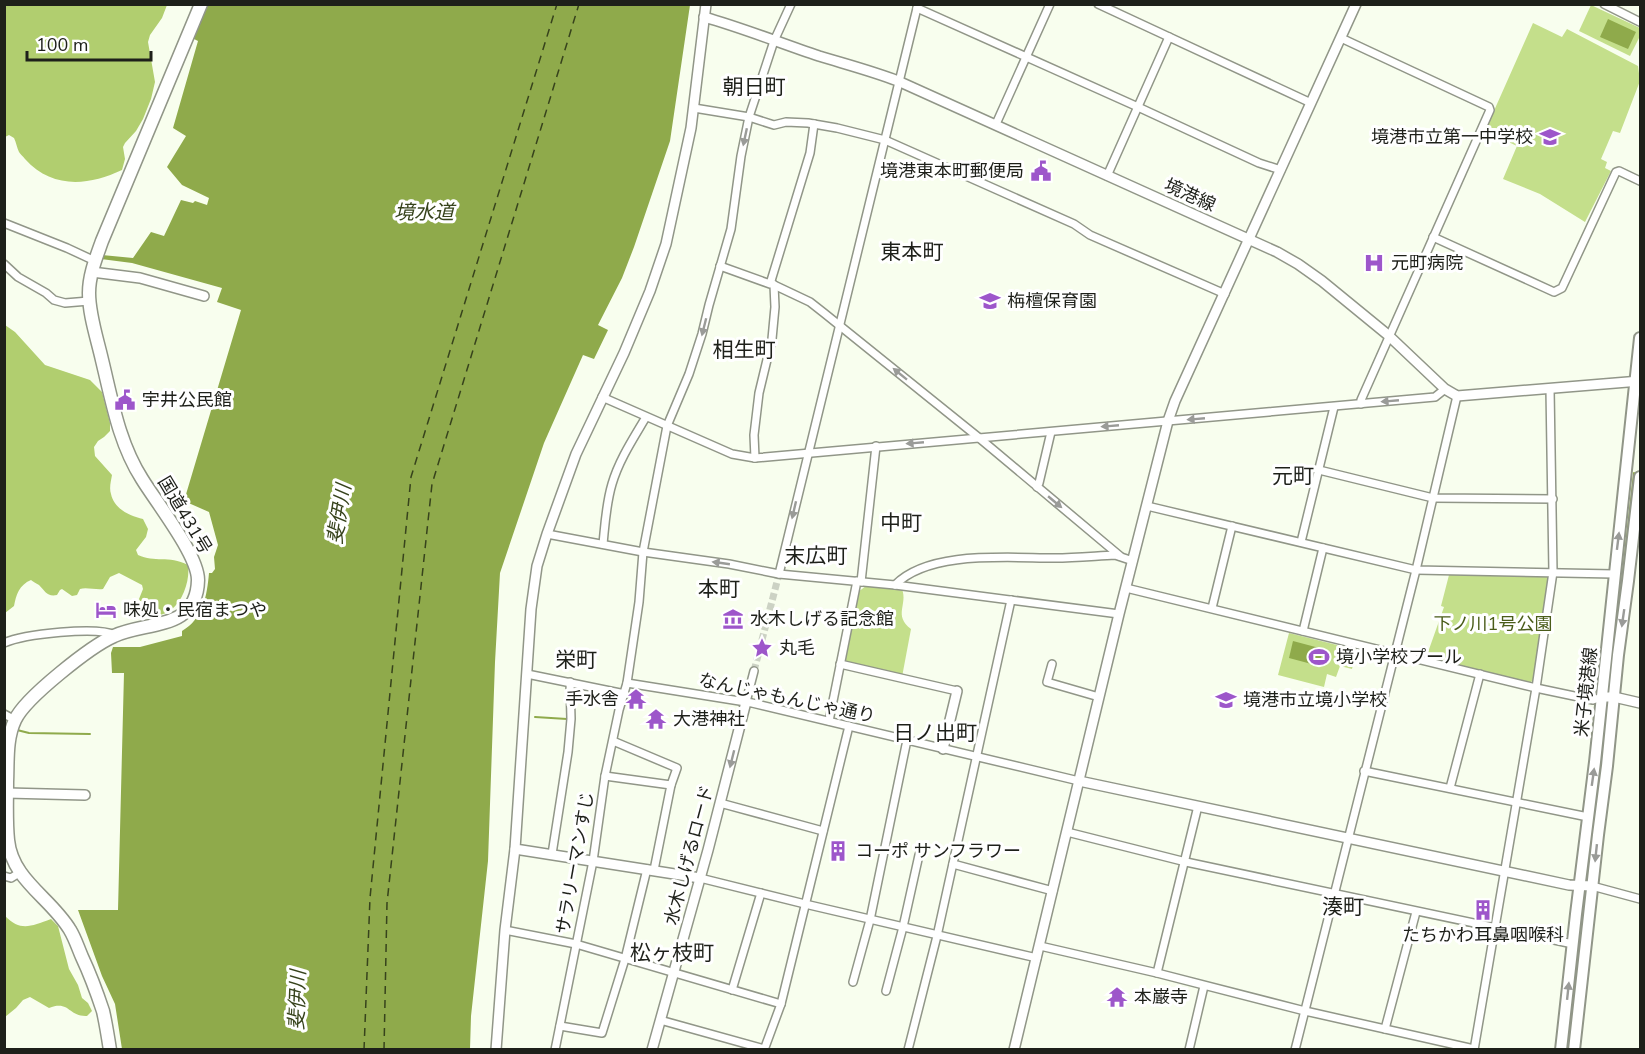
<svg xmlns="http://www.w3.org/2000/svg" width="1645" height="1054" viewBox="0 0 1645 1054" font-family="'Nunito Sans','Noto Sans JP',sans-serif">
<rect width="100%" height="100%" fill="#f8feee"/>
<g fill="#c4df8b">
<path d="M1591,5l49,23v8l-10,20 -51,-25z"/>
<path d="M1533,23l29,14 5,-8 71,37 2,15 -20,52 -7,-2 -12,28 6,3 -2,6 6,3 -26,51 -45,-28 -37,-15 14,-33 -32,-15z"/>
<path d="M1449,575l100,1 -16,104 -3,3 -101,-25 -2,-3 17,-48 -3,-1z"/>
<path d="M866,586l36,3c6,16 -9,26 9,40l-9,48 -55,-13 -2,-3 13,-69z"/>
<path d="M1289,633l60,15 1,-2 7,2 -5,21 -12,-3 -4,11 -9,-3 -3,13 -46,-12z"/>
</g>
<g fill="#b1ce6f">
<path d="M5,4l162,1 -5,13 -12,17 -2,7 7,40 -4,17 -8,20 -7,12 -11,12 -2,4 2,12 -3,11c-34,16 -70,19 -97,-11 -2,-3 -5,-5 -6,-7 -2,-4 -3,-10 -5,-14l-5,-3 -4,2z"/>
<path d="M5,325l10,7 30,33 45,15 12,12 8,31v8l-6,6 -6,4 -4,6 1,9 17,19c-1,6 -3,13 -1,19 3,15 19,22 32,25l5,10 -2,8 -10,13 2,5c17,8 30,0 50,10 2,14 -4,35 -17,45 -6,5 -15,6 -23,6l-9,-17 4,-10 -1,-4 -23,-12 -9,4 -7,12c-7,1 -17,-2 -23,0l-3,6 -5,1 -10,-7 -2,1 -3,5c-10,2 -12,-4 -18,-10 -3,-2 -6,-3 -8,-5 -12,5 -15,15 -17,26l-9,7z"/>
<path d="M5,916c16,16 26,10 46,3l7,7 11,43 9,16 4,13 6,5 4,8 -5,5c-19,1 -17,-16 -38,-8l-19,-11 -7,3 -7,8 -11,9z"/>
</g>
<g fill="#8faa4b">
<path d="M205,5h485l-20,136 -36,106 -12,31 -24,47 10,5 -14,29 -11,-4 -39,88 -44,130 -5,89 -7,199 -17,155 -1,33h-348l-7,-45 -13,-28 -24,-66h40l6,-237h-12l-1,-20 2,-6h27l42,-11v-5c21,-12 25,-35 27,-58h3l3,-4 -1,-12 4,-12 -9,-33 -25,-11 57,-191 -24,-8 5,-14 -90,-25 -31,-4 1,-4 31,3 18,-26 13,4 17,-36 12,3 2,-2 12,4 2,-7 -27,-13 -15,-18 19,-31 -13,-8 25,-87 -6,-3z"/>
<path d="M1608,19l28,13 -8,17 -28,-12z"/>
<path d="M1293,641l30,8 -4,17 -30,-8z"/>
</g>
<g fill="none" stroke-linecap="round" stroke-linejoin="round">
<g stroke="#8faa4b" stroke-width="2">
<path d="M1620,600l14,-127"/>
<path d="M535,717l32,2"/>
<path d="M17,730l12,3 61,1"/>
<path d="M1594,819l6,-36"/>
<path d="M1574,987l4,-36"/>
</g>
<g stroke="#37431c" stroke-width="1.5" stroke-dasharray="8 6" stroke-linecap="butt">
<path d="M364,1050l6,-152 41,-421 146,-473"/>
<path d="M384,1050l3,-147 45,-419 147,-480"/>
</g>
<path stroke="#ccd2c4" stroke-width="7" stroke-dasharray="7 3.5" stroke-linecap="butt" d="M754,671l25,-97"/>
<g stroke="#919688" stroke-width="10">
<g id="street">
<path d="M1098,4l71,33"/>
<path d="M1604,4l36,18"/>
<path d="M917,8l221,99 121,56 22,7"/>
<path d="M1341,38l148,69 1,3 -129,290v4"/>
<path d="M694,108l55,9 25,8 12,-3 22,1 29,5 48,12 189,84 16,11 135,59"/>
<path d="M996,124l54,-120"/>
<path d="M1107,176l62,-139 142,66"/>
<path d="M4,223l63,25 28,13"/>
<path d="M1433,237l121,55 8,-4 54,-116 3,-1 21,10"/>
<path d="M4,264l14,13 28,16 8,7 11,3 24,-2"/>
<path d="M720,266l50,18 40,-131 4,-29"/>
<path d="M774,285l36,17 14,11 154,124 142,119"/>
<path d="M602,397l130,57 23,4 680,-61 10,-8"/>
<path d="M755,458l-1,-23 5,-42 13,-54 3,-32 -1,-22 -1,-1"/>
<path d="M1319,470l114,28 120,1"/>
<path d="M1037,487l2,-4 12,-51"/>
<path d="M1147,506l269,64 198,4"/>
<path d="M547,534l96,18 86,12 50,10 116,11 224,29"/>
<path d="M1301,542l33,-135"/>
<path d="M603,544c2,-20 3,-40 9,-60 7,-24 21,-45 34,-67"/>
<path d="M779,574l139,-570"/>
<path d="M861,582l15,-136"/>
<path d="M895,585c34,-35 113,-27 160,-27 20,0 40,-2 60,-3l18,6"/>
<path d="M1126,588l410,100 57,12 9,-3"/>
<path d="M1212,608l20,-82"/>
<path d="M1303,631l20,-83"/>
<path d="M4,643c20,-9 93,-17 111,-8"/>
<path d="M840,664l117,27"/>
<path d="M1052,664l-5,18 52,15"/>
<path d="M527,674l98,20"/>
<path d="M627,683l125,20 327,78"/>
<path d="M746,702l8,-31"/>
<path d="M4,714l11,6"/>
<path d="M829,721l28,-140"/>
<path d="M613,741l64,27 -6,17"/>
<path d="M1364,771l224,46"/>
<path d="M605,776l66,9 -17,85"/>
<path d="M1450,788l30,-114"/>
<path d="M720,803l103,28"/>
<path d="M1067,832l119,30 387,82"/>
<path d="M552,854l16,-102 3,-33 -1,-37"/>
<path d="M953,864l100,27"/>
<path d="M4,876l7,2 8,-5"/>
<path d="M700,878l105,26 232,54"/>
<path d="M1592,886l48,13"/>
<path d="M505,930l71,14 205,60"/>
<path d="M1040,946l117,27 148,38 169,38"/>
<path d="M1157,973l41,-167"/>
<path d="M853,982l17,-62 37,-180"/>
<path d="M732,990l29,-97"/>
<path d="M886,991l17,-64 16,-72"/>
<path d="M660,1020l104,29"/>
<path d="M560,1026l42,7 23,-74 22,-90"/>
<path d="M1385,1029l31,-117"/>
<path d="M555,1050l38,-189 12,-85 14,-66 8,-27 12,-81 4,-50 24,-126 22,-52 13,-40 7,-29 22,-76 10,-73 8,-39 25,-76 17,-37"/>
<path d="M764,1050l17,-46 68,-278"/>
<path d="M908,1050l29,-114 74,-336"/>
<path d="M1189,1050l15,-64"/>
<path d="M1295,1050l121,-480 41,-174"/>
<path d="M1474,1050l62,-362 17,-116 -3,-183"/>
</g>
</g>
<g stroke="#919688" stroke-width="12">
<g id="secondary">
<path d="M704,17c39,11 76,26 115,39 26,8 53,15 79,25l379,171 21,12 24,17 66,54 57,54 12,7 183,-15"/>
<path d="M92,272l48,6 64,18"/>
<path d="M1602,697h12l26,6"/>
<path d="M943,749l14,-58"/>
<path d="M1079,781l490,104 23,1"/>
<path d="M7,793l78,2"/>
<path d="M700,878l-185,-29 16,-240 6,-43 10,-32 29,-80 48,-101 26,-62 16,-47 25,-116 15,-124"/>
<path d="M496,1050l9,-120 10,-81"/>
<path d="M652,1050l56,-200 38,-148"/>
<path d="M1014,1050l105,-436 49,-193 7,-20 181,-397"/>
</g>
</g>
<g stroke="#919688" stroke-width="14">
<g id="primary">
<path d="M1561,1050l15,-136 19,-152 45,-424"/>
<path d="M1574,1050l24,-215 9,-69 11,-111 10,-74 12,-104"/>
</g>
</g>
<g stroke="#919688" stroke-width="15">
<path id="highway" d="M110,1050c-2,-13 -4,-26 -7,-39 -6,-18 -13,-37 -21,-54 -4,-9 -7,-19 -12,-27 -19,-32 -58,-50 -62,-90 -2,-19 -1,-39 -1,-58 1,-21 -1,-43 8,-62 10,-22 76,-74 99,-84 32,-15 83,-5 84,-56 0,-25 -42,-78 -56,-101 -23,-36 -30,-78 -40,-119 -5,-22 -13,-45 -13,-67 0,-18 7,-35 13,-52l99,-237"/>
</g>
<use href="#street" stroke="#fff" stroke-width="7"/>
<use href="#secondary" stroke="#fff" stroke-width="9"/>
<use href="#primary" stroke="#fff" stroke-width="10"/>
<use href="#highway" stroke="#fff" stroke-width="12"/>
</g>
<defs><path id="oneway-solid" d="M-6-.8H1V-3.2L6.5 0L1 3.2V.8H-6Z" transform="scale(1.5)"/></defs>
<g fill="#9a9b98">
<use href="#oneway-solid" transform="translate(745 137) rotate(102)"/>
<use href="#oneway-solid" transform="translate(704 327) rotate(104)"/>
<use href="#oneway-solid" transform="translate(900 374) rotate(-141)"/>
<use href="#oneway-solid" transform="translate(1390 401) rotate(175)"/>
<use href="#oneway-solid" transform="translate(1196 419) rotate(175)"/>
<use href="#oneway-solid" transform="translate(1110 426) rotate(175)"/>
<use href="#oneway-solid" transform="translate(915 443) rotate(175)"/>
<use href="#oneway-solid" transform="translate(1055 502) rotate(40)"/>
<use href="#oneway-solid" transform="translate(794 510) rotate(103)"/>
<use href="#oneway-solid" transform="translate(1618 541) rotate(-83)"/>
<use href="#oneway-solid" transform="translate(721 563) rotate(-172)"/>
<use href="#oneway-solid" transform="translate(1623 618) rotate(98)"/>
<use href="#oneway-solid" transform="translate(732 759) rotate(104)"/>
<use href="#oneway-solid" transform="translate(1593 777) rotate(-82)"/>
<use href="#oneway-solid" transform="translate(1596 853) rotate(96)"/>
<use href="#oneway-solid" transform="translate(1568 991) rotate(-84)"/>
</g>
<defs>
<g id="school-bare" transform="scale(1.62)"><path d="M0-5L7-2L0 1L-7-2ZM-4 1L0 2.5L4 1V4Q0 6-4 4Z" fill="#9d56ca" stroke="#fff" stroke-width="2.5" paint-order="stroke"/></g>
<g id="civic-bare" transform="scale(1.62)"><path d="M-.6-6.5H3V-4.5H.6V-3L4-1V1h2V6H-6V1h2V-1L-.6-3ZM-1.2 2.5V6h2.4V2.5Z" fill="#9d56ca" stroke="#fff" stroke-width="2.5" paint-order="stroke"/></g>
<g id="hospital-bare" transform="scale(1.62)"><path d="M-5-5h3v3.5h4V-5h3V5h-3V1.5h-4V5h-3Z" fill="#9d56ca" stroke="#fff" stroke-width="2.5" paint-order="stroke"/></g>
<g id="hotel-bare" transform="scale(1.62)"><path d="M-6-4.5h1.5V1H6V5H4.5V3h-9V5H-6ZM-4 0a1.8 1.8 0 1 1 3.6 0ZM.5 0V-2.5h3Q6-2.5 6 0Z" fill="#9d56ca" stroke="#fff" stroke-width="2.5" paint-order="stroke"/></g>
<g id="museum-bare" transform="scale(1.62)"><path d="M0-6L6-3V-2H-6V-3ZM-5-1h2V3h-2ZM-1-1h2V3h-2ZM3-1h2V3H3ZM-6 4H6V6H-6Z" fill="#9d56ca" stroke="#fff" stroke-width="2.5" paint-order="stroke"/></g>
<g id="sight-bare" transform="scale(1.62)"><path d="M0-6L1.8-2.2L6-1.7L2.9 1.2L3.7 5.4L0 3.3L-3.7 5.4L-2.9 1.2L-6-1.7L-1.8-2.2Z" fill="#9d56ca" stroke="#fff" stroke-width="2.5" paint-order="stroke"/></g>
<g id="stadium-bare" transform="scale(1.62)"><path d="M0-5a6.5 5 0 1 0 0 10a6.5 5 0 1 0 0-10ZM-3.5-1.8h7v3.6h-7Z" fill="#9d56ca" stroke="#fff" stroke-width="2.5" paint-order="stroke"/></g>
<g id="temple-bare" transform="scale(1.62)"><path d="M0-6L5-2H3V0L6.5 2.5H4V6H1.5V3h-3V6H-4V2.5H-6.5L-3 0V-2H-5Z" fill="#9d56ca" stroke="#fff" stroke-width="2.5" paint-order="stroke"/></g>
<g id="building-bare" transform="scale(1.62)"><path d="M-4-6H4V6H1V3H-1V6H-4ZM-2.5-4.3h1.7v1.8h-1.7ZM.8-4.3h1.7v1.8H.8ZM-2.5-1h1.7V.8h-1.7ZM.8-1h1.7V.8H.8Z" fill="#9d56ca" stroke="#fff" stroke-width="2.5" paint-order="stroke"/></g>
</defs>
<g fill-rule="evenodd">
<use href="#school-bare" x="1550" y="137"/>
<use href="#civic-bare" x="1041" y="171"/>
<use href="#hospital-bare" x="1374" y="263"/>
<use href="#school-bare" x="990" y="301"/>
<use href="#civic-bare" x="125" y="400"/>
<use href="#hotel-bare" x="106" y="610"/>
<use href="#museum-bare" x="733" y="619"/>
<use href="#sight-bare" x="762" y="648"/>
<use href="#stadium-bare" x="1319" y="657"/>
<use href="#temple-bare" x="636" y="699"/>
<use href="#school-bare" x="1226" y="700"/>
<use href="#temple-bare" x="656" y="719"/>
<use href="#building-bare" x="838" y="851"/>
<use href="#building-bare" x="1483" y="910"/>
<use href="#temple-bare" x="1117" y="997"/>
</g>
<g text-anchor="middle" stroke-width="6" stroke-linejoin="round" paint-order="stroke">
<g font-size="18" fill="#1e201a" stroke="#fff" text-anchor="start">
<text x="1533" y="143" text-anchor="end">境港市立第一中学校</text>
<text x="1024" y="177" text-anchor="end">境港東本町郵便局</text>
<text x="1391" y="269">元町病院</text>
<text x="1007" y="307">栴檀保育園</text>
<text x="142" y="406">宇井公民館</text>
<text x="123" y="616">味処・民宿まつや</text>
<text x="750" y="625">水木しげる記念館</text>
<text x="779" y="654">丸毛</text>
<text x="1336" y="663">境小学校プール</text>
<text x="619" y="705" text-anchor="end">手水舎</text>
<text x="1243" y="706">境港市立境小学校</text>
<text x="673" y="725">大港神社</text>
<text x="855" y="857">コーポ サンフラワー</text>
<text x="1483" y="941" text-anchor="middle">たちかわ耳鼻咽喉科</text>
<text x="1134" y="1003">本巌寺</text>
</g>
<g font-size="18" fill="#1e201a" stroke="#fff">
<text transform="translate(1190 195) rotate(24)" y="6">境港線</text>
<text transform="translate(185 515) rotate(59)" y="6">国道431号</text>
<text transform="translate(1586 692) rotate(-84)" y="6">米子境港線</text>
<text transform="translate(787 698) rotate(12)" y="6">なんじゃもんじゃ通り</text>
<text transform="translate(689 855) rotate(-75)" y="6">水木しげるロード</text>
<text transform="translate(575 863) rotate(-80)" y="6">サラリーマンすじ</text>
</g>
<g font-size="18" fill="#4a5c19" stroke="#fff">
<text x="1493" y="630">下ノ川1号公園</text>
</g>
<g font-size="20" font-style="italic" fill="#37431c" stroke="#fff">
<text x="424" y="219">境水道</text>
<text transform="translate(339 514) rotate(-81)" y="7">斐伊川</text>
<text transform="translate(297 1000) rotate(-88)" y="7">斐伊川</text>
</g>
<g font-size="21" fill="#1e201a" stroke="#fff">
<text x="754" y="94">朝日町</text>
<text x="912" y="259">東本町</text>
<text x="744" y="357">相生町</text>
<text x="1293" y="483">元町</text>
<text x="901" y="530">中町</text>
<text x="816" y="563">末広町</text>
<text x="719" y="596">本町</text>
<text x="576" y="667">栄町</text>
<text x="935" y="740">日ノ出町</text>
<text x="1343" y="914">湊町</text>
<text x="672" y="960">松ヶ枝町</text>
</g>
</g>
<rect width="1645" height="1054" fill="none" stroke="#1e201a" stroke-width="12"/>
<path d="M27 51v9h124v-9" fill="none" stroke="#1e201a" stroke-width="3"/>
<text x="36" y="51" font-size="18" fill="#1e201a" stroke="#ffffff" stroke-width="4.5" paint-order="stroke">100 m</text>
</svg>
